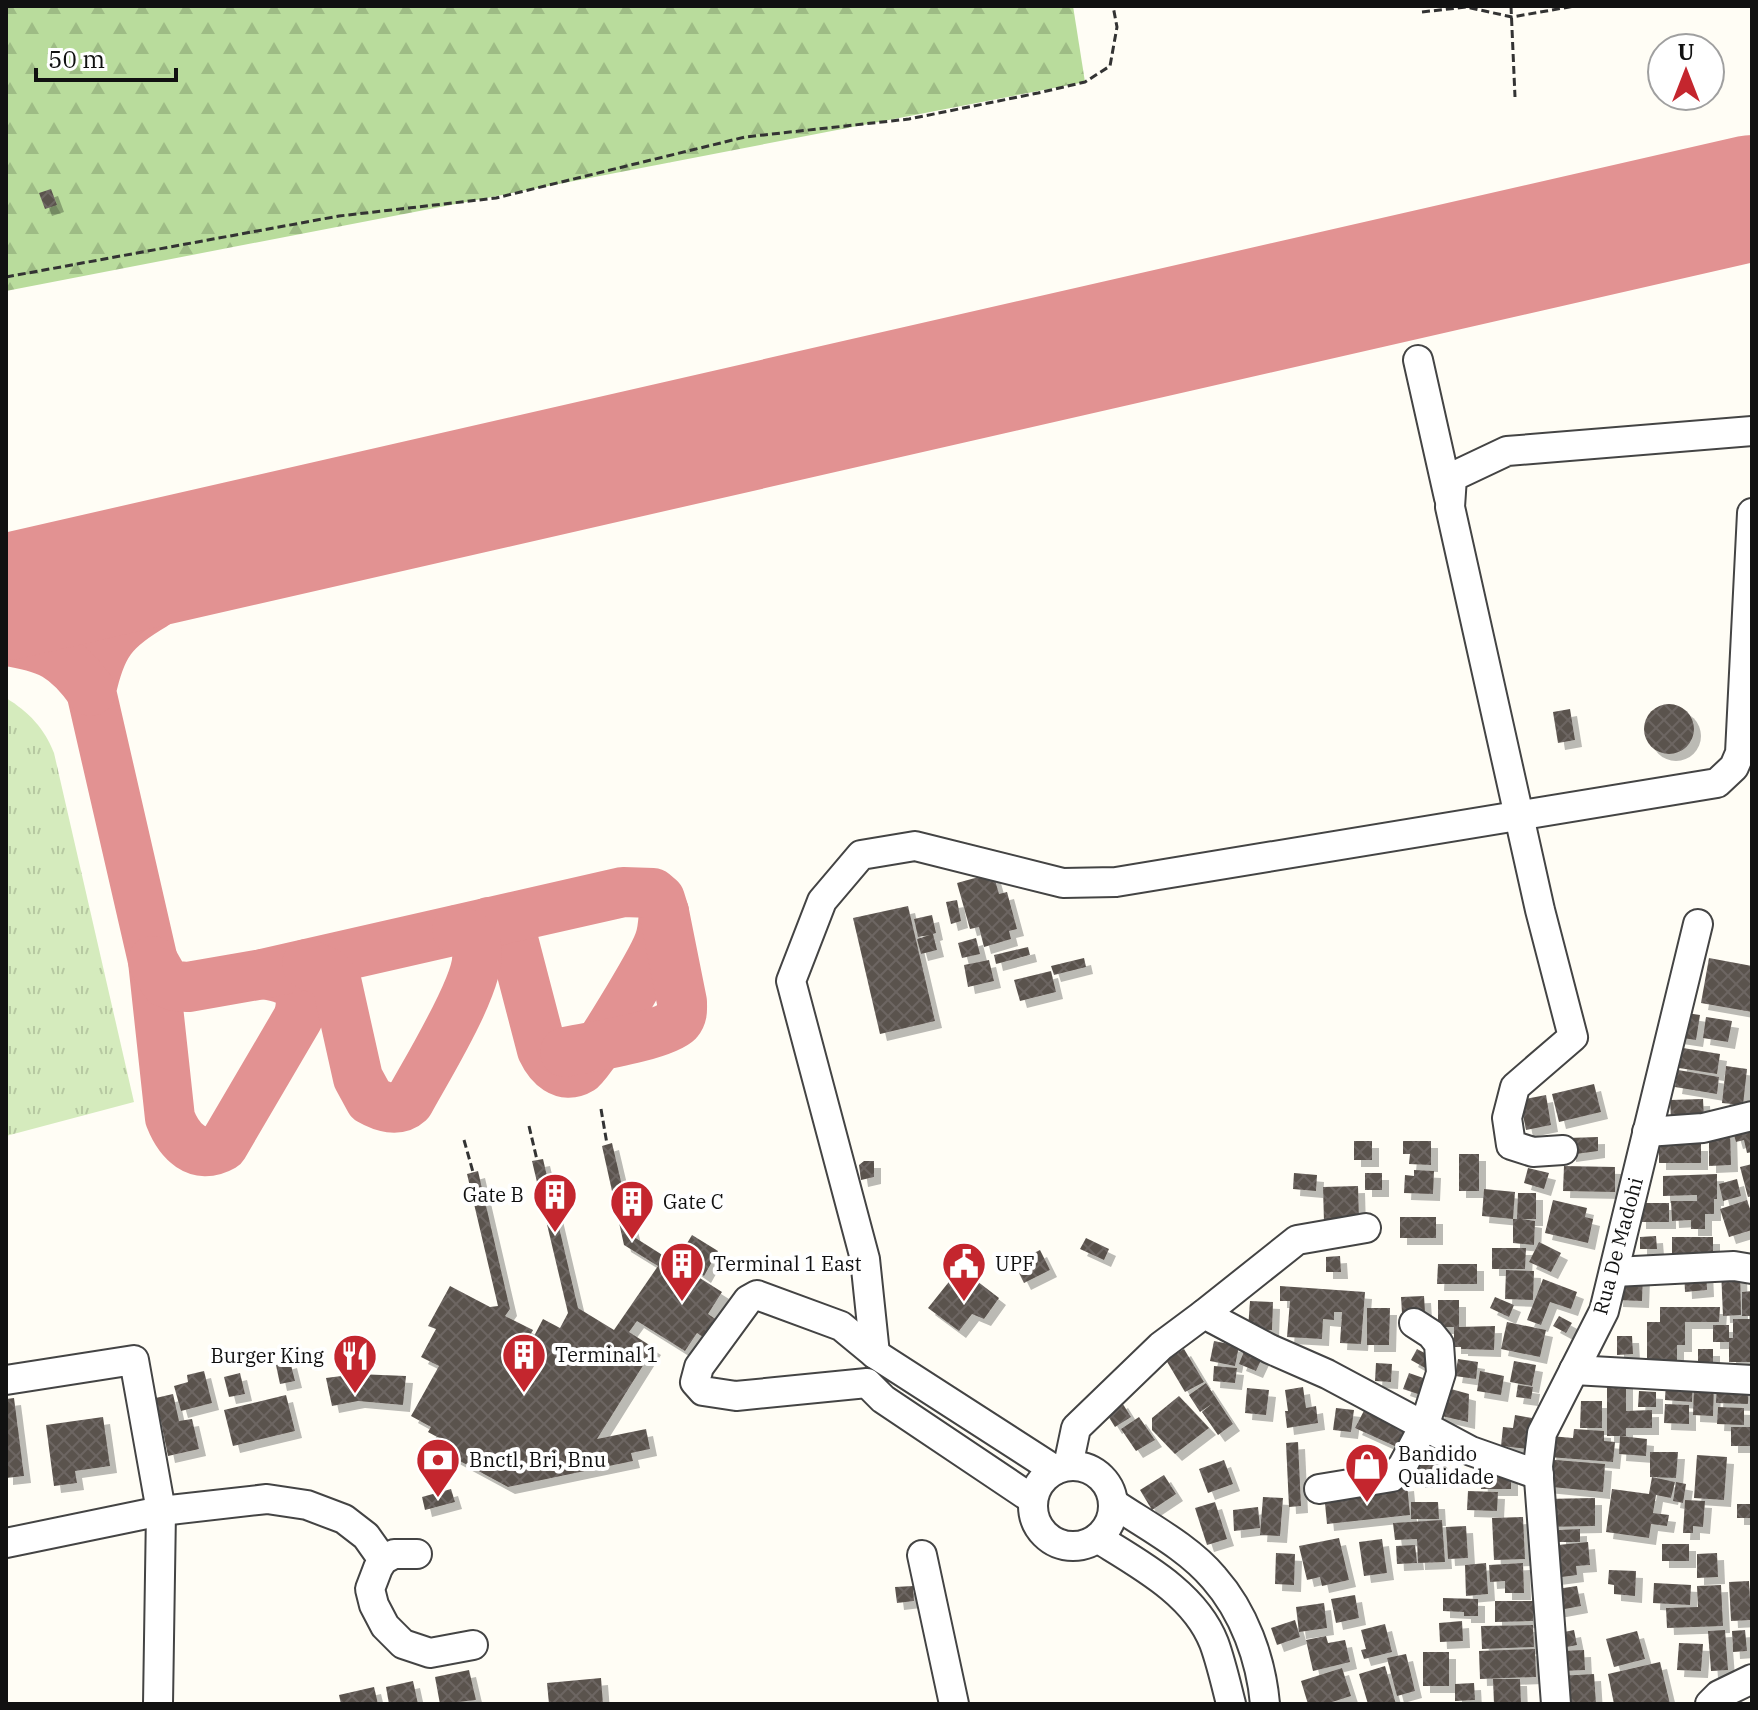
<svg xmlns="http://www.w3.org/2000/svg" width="1758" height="1710" viewBox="0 0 1758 1710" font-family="'IBM Plex Serif',serif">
<defs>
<pattern id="grass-tufts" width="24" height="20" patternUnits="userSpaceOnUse" patternTransform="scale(2)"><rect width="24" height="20" fill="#d5ebbd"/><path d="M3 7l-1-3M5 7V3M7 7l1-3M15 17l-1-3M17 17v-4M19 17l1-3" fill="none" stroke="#b6c8a1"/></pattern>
<pattern id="forest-firs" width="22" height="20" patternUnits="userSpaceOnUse" patternTransform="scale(2)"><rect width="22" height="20" fill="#b9dc9c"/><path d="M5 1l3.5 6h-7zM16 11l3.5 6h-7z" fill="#9ebc85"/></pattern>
<pattern id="building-cross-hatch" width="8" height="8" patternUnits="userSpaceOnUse" patternTransform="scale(2)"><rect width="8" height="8" fill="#5a524d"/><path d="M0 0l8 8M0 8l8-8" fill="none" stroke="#6d6662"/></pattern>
<filter id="shadow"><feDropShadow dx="7" dy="7" stdDeviation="0" flood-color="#0004"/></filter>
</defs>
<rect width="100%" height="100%" fill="#fffdf5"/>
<path fill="url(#grass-tufts)" d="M6,698c23,14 38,30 48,55l80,349 -128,34z"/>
<path fill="url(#forest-firs)" d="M6,6h1067l12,76 -1079,209z"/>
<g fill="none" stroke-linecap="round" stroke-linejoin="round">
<g stroke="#e29292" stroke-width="50">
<path d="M154,605c-41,24 -53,39 -63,86l62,270 17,157c9,23 27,43 53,28l75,-128c10,-31 -7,-40 -35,-44"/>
<path d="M6,641c42,6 60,15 85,50"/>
<path d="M489,922l17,6 6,7 30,115c7,15 21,30 39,19 11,-7 72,-110 78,-127 4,-10 4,-19 5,-30"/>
<path d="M153,961l12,21 10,4 13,1 75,-13 360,-82 30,1 7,6 4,13 18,90c0,7 1,13 -4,19 -15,15 -89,26 -113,31"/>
<path d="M307,964l21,9 9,11 21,94 12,22c12,7 28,12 39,2 17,-32 76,-125 67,-156 -3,-10 -11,-13 -19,-16"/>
</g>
<path stroke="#e29292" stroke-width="126" d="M6,597l1746,-399"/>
</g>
<g fill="url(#building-cross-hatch)" filter="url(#shadow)">
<path d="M51,189l6,16 -12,4 -6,-16z"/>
<circle cx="1669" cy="729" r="25"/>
<path d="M1570,709l5,31 -17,3 -5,-31z"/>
<path d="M993,873l6,21 8,-2 10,37 -8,2 2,8 -27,8 -5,-20 -9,2 -13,-46z"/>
<path d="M957,900l4,21 -10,3 -5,-22z"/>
<path d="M908,906l27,115 -55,13 -27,-116z"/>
<path d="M932,915l4,18 -3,1 4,16 -16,4 -4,-15 13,-4 -12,2 -4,-18z"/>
<path d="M976,938l4,16 -18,4 -4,-15z"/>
<path d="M1028,947l2,8 -34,9 -2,-9z"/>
<path d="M1084,958l2,9 -32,8 -3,-9z"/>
<path d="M1709,958l43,8v46l-51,-9z"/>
<path d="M989,960l5,21 -26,6 -4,-22z"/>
<path d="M1051,971l5,21 -36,9 -6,-21z"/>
<path d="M1680,1012l20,3 -4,25 -20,-3z"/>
<path d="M1706,1017l26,4 -4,21 -25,-4z"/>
<path d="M1683,1048l37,6 -3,20 -38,-6z"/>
<path d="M1726,1066l21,3 -4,36 -21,-2z"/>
<path d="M1678,1070l41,7 -2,17 -42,-7z"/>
<path d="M1594,1084l7,28 -42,10 -7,-28z"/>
<path d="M1546,1095l5,30 -25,5 -6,-30z"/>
<path d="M1703,1099l1,20 -33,1 -1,-20z"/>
<path d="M1752,1123v29l-5,1 -3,-13 -8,2 -4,-14z"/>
<path d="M1709,1129h21l1,36 -22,1z"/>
<path d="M1598,1137v14l-29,4 -1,-17z"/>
<rect x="1354" y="1141" width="18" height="19"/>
<path d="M1403,1141h28v24l-22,-1 1,-10h-7z"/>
<path d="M612,1143l22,94 30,19 19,-6 9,-15 26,16 -14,25 -17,-12 -3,4 38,24 -14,22 18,12 -11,19 -18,-12 -12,18 -48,-30 -8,11 25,16 -57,91 49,-10 4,20 -19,4 2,8 -125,26 -74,-40 5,-9 -11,-6 3,-5 -20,-11 28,-50 -18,-9 15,-28 -8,-3 22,-40 40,21 8,-1 -31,-132 11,-3 32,138 -5,7 28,14 -17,32 19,10 9,-16 -7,-4 5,-9 -9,-5 10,-19 17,9 8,-15 -36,-152 11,-2 35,149 36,22 44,-64 -34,-21 -22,-99z"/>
<rect x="1659" y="1144" width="42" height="19"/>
<rect x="1459" y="1154" width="20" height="37"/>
<path d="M864,1161h10v16l-13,3 -2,-15z"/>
<path d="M1752,1164v32l-4,1 -8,-30z"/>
<path d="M1564,1166l51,1v25l-52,-1z"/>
<path d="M1528,1168l21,5 -5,16 -20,-6z"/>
<path d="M1414,1170l20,1 -1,23 -29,-1 1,-18 9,1z"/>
<path d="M1294,1173l23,2 -1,16 -23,-2z"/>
<rect x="1365" y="1173" width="17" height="17"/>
<path d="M1717,1174v25h-3v15h-9v15h-14v-9l-19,1 -1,-20h26v-6l-34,1v-20z"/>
<path d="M1737,1179l4,17 -18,5 -4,-17z"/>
<path d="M1358,1186l1,35 -35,1 -1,-35z"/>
<path d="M1484,1189l31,3 -2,27 -31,-3z"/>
<path d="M1518,1193h18v26h-14l13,2 -1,24 -21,-2v-24h4z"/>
<path d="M1553,1200l34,8 -2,9 8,2 -5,24 -43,-10z"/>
<path d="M1747,1200l5,15v15l-23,7 -9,-28z"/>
<rect x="1639" y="1203" width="30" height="19"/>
<rect x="1400" y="1217" width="36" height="21"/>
<path d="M1656,1236l1,13h-17v-12z"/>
<rect x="1672" y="1237" width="41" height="20"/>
<path d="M1086,1238l23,11 -5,11 -24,-11z"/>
<path d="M1539,1242l22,11 -10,19 -22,-10z"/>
<path d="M1492,1248h34l-1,21h-33z"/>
<path d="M1040,1250l10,20 -26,13 -10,-20z"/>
<path d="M1340,1256l1,16h-15v-15z"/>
<path d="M1438,1264h39v20h-40z"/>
<path d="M1706,1267l1,23 -22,2 -1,-24z"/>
<path d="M960,1268l39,30 -15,21 -12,-5 -13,17 -31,-23z"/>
<path d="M1740,1269l1,46 -18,1 -2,-46z"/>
<path d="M1506,1270l28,1 -1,29 -28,-1z"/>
<path d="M1617,1272l26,1 -1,28 -26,-1z"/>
<path d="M1543,1279l34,13 -6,17 -21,-7 -9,23 -14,-5z"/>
<path d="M1280,1286l85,6 -4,52 -21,-1 2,-31h-8v8l-11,-1 -1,20 -35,-2 3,-36h-10z"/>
<path d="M1752,1291v25h-10v-24z"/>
<path d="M1424,1296l1,16 -23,1 -1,-16z"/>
<path d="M1495,1297l19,8 -5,12 -19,-9z"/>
<path d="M1438,1300h21v27l36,-1 -1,24 -33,-1v-2h-7v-20h-16z"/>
<path d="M1250,1301l23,1 -1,28 -24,-1z"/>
<path d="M1660,1307h60l-1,15h-34v23h-8v17h-30v-40h13z"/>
<path d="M1367,1308h23l-1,37h-22z"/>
<path d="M1559,1316l13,7 -6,10 -13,-7z"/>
<path d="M1733,1319h19l-1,43h-22v-20h-16v-17h16v13h4z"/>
<path d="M1507,1322l39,8 -6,27 -39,-8z"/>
<path d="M1617,1336h15l1,18 -16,1z"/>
<path d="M1214,1341l25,5 -4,20 -25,-5z"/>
<path d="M1184,1349l20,33 -19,10 -19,-32z"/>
<path d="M1245,1349l18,7 -7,15 -17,-7z"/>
<path d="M1417,1349l17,9 -7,11 -16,-9z"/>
<rect x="1698" y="1349" width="15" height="17"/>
<path d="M1458,1359l20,3 -2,17 -21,-3z"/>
<path d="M290,1361l5,20 -15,3 -4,-19z"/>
<path d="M1514,1361l22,4 -4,21 -22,-4z"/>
<path d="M1376,1363l16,1 -1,18 -16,-1z"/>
<path d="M1214,1366l23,2 -2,15 -22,-2z"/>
<path d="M204,1371l8,32 -31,8 -7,-25 14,-4 -1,-7z"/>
<path d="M1480,1371l24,5 -3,19 -24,-4z"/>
<path d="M240,1373l5,21 -16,3 -5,-20z"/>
<path d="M1409,1373l20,7 -5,16 -21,-7z"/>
<path d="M357,1374l49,2 -3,29 -45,-4 -26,5 -6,-28z"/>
<path d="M1666,1379l27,2 -1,21 -27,-2z"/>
<path d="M1607,1381h19v30l26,-1v18h-26v8h-19z"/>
<path d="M1717,1381l32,1 -1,22 -32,-1z"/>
<path d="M1206,1383l27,41 -15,11 -16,-23 11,-9 -13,9 -11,-17z"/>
<path d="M1694,1383l20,1 -1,32 -20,-1z"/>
<path d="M1518,1385l15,2 -2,12 -15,-2z"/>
<path d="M1440,1386l29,8 -1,28 -31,-7z"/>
<path d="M1303,1387l3,21 10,-2 2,17 -31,5 -2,-17h3l-3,-21z"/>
<path d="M1247,1388l22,2 -3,25 -21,-2z"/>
<path d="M1639,1391l17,1v15h-18z"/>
<path d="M173,1394l6,27 13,-2 7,30 -31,7 -9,-44 -8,2 -4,-14z"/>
<path d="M286,1395l9,36 -62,15 -9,-36z"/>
<path d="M1179,1396l30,32 -34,26 -23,-24v-12z"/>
<path d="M14,1398l10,78 -18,2v-79z"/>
<path d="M1121,1401l10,16 -16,10 -10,-16z"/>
<path d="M1581,1401h21v27h-22z"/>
<path d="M1368,1403l43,20 -12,25 -44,-20z"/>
<path d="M1665,1404l24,1v19l-25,-1z"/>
<path d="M1718,1407l26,1v17l-27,-1z"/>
<path d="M1336,1408l18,2 -3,22 -18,-2z"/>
<path d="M1515,1415l17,3 -4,31 -27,-3 2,-19 10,1z"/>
<path d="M103,1417l7,49 -35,5 2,12 -23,3 -8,-61z"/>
<path d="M1139,1417l16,23 -19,11 -15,-22z"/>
<rect x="1731" y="1427" width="21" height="19"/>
<path d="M1574,1429l30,2v10l11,1 -2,20 -64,-5 1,-21 23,2z"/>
<path d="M1620,1436l27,3 -1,17 -27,-2z"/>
<path d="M1298,1442l3,64 -12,1 -3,-64z"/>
<path d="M1419,1450h22l-1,31h-22z"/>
<path d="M1650,1452h28l-2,26 -26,-1z"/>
<path d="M1697,1455l30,2 -3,43 -30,-2z"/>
<path d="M1544,1459l61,5 -2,28 -61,-6z"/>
<path d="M1224,1460l9,24 -25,9 -9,-24z"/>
<path d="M1511,1467v22h-30l-1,-21z"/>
<path d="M1164,1475l12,19 -24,16 -12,-20z"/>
<path d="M1652,1477l23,5 -4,16 -15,-3 -3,18 16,2 -2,11 -16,-2 -2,14 -43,-6 6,-43 37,5z"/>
<path d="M1676,1482l10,2 -3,19 -10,-2z"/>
<path d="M1407,1484l3,31 -83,9 -3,-31z"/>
<path d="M451,1489l4,13 -30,8 -3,-13z"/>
<path d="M1468,1491l30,1 -1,19 -30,-1z"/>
<path d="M1263,1497l20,1 -3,38 -20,-1z"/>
<path d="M1595,1498v28l-51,1v-28z"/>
<path d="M1685,1500l20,1 -2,26 -10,-1v7h-10z"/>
<path d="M1215,1502l12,37 -20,6 -12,-37z"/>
<path d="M1411,1502h27l1,17h-28z"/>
<rect x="1737" y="1504" width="15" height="14"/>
<path d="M1258,1507l2,21 -26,3 -1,-21z"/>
<path d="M1523,1517l2,42 -31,1 -2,-42z"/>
<path d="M1442,1520l3,42 -27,1 -1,-24 -22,1 -2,-17z"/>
<path d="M1466,1526l2,32 -20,1 -2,-32z"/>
<path d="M1580,1529v13h-21v-12z"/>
<path d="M1339,1538l10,42 -27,6 -2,-9 -13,3 -8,-34z"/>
<path d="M1382,1539l5,34 -23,3 -5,-34z"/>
<path d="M1588,1542l2,23 -14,1 1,9 -23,3 -6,-32z"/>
<rect x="1662" y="1544" width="27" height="17"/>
<path d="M1415,1545l2,18 -20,1 -1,-18z"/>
<path d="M1276,1553l19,1 -1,31 -19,-1z"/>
<path d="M1717,1553l1,24 -21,1v-24z"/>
<path d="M1486,1563l2,31 -22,2 -1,-31z"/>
<path d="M1523,1563l1,30h-19v-12l-15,1 -1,-17z"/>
<path d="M1609,1570l27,1 -1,25 -21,-2v-9l-6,-1z"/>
<path d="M1749,1581l2,39 -20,1 -2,-39z"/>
<path d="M1654,1583l37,2 -1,20 -37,-2z"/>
<path d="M1721,1585l2,41 -56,2 -1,-20 32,-1 -1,-21z"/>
<path d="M913,1586l1,15 -17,2 -2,-16z"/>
<path d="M1577,1586l4,20 -27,5 -4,-21z"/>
<path d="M1355,1595l4,23 -23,5 -5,-24z"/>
<path d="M1443,1598l35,1v17h-14v-4l-21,-1z"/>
<path d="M1495,1601h38v20l-38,1z"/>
<path d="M1324,1603l3,25 -28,4 -3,-25z"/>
<path d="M1295,1620l5,17 -23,8 -6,-17z"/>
<path d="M1462,1621l1,20 -23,1 -1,-19z"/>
<path d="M1385,1624l7,28 -28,7 -3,-9 5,-1 -5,-19z"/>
<path d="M1533,1625l1,22 -52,2 -1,-23z"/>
<path d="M1574,1630l3,15 -20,4 -3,-15z"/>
<path d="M1725,1630l3,40 -17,1 -3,-40z"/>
<path d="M1745,1630l2,21 -14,1 -1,-21z"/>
<path d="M1637,1631l8,28 -31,8 -8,-28z"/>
<path d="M1326,1636l2,7 17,-3 5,22 -37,9 -7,-31z"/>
<path d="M1679,1643l24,1 -2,27 -24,-1z"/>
<path d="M1535,1649l1,28 -56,2 -1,-28z"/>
<path d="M1584,1650l1,20 -22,1 -1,-20z"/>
<rect x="1423" y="1652" width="26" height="34"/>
<path d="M1406,1654l9,37 -18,5 -10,-38z"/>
<path d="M1660,1662l10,42h-56l-6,-30z"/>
<path d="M1385,1666l11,38h-28l-9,-30z"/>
<path d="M1342,1668l9,28 -25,8h-18l-7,-23z"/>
<path d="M469,1670l7,30 -36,4 -5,-27z"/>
<path d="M1594,1674l2,30h-29l-9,-28z"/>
<path d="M601,1678l2,26h-54l-2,-21z"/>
<path d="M1493,1679h27l1,25h-27z"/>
<path d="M413,1681l5,23h-29l-3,-17z"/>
<path d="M1474,1683l1,17 -20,1v-17z"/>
<path d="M374,1687l4,17h-37l-2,-9z"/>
</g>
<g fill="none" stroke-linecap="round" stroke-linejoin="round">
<g stroke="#444" stroke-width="32">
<g id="minor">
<path d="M1418,360l31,138"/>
<path d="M1647,1132l56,-4 49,-12"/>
<path d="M1563,1150l-30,2 -22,-7 -4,-27 8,-31 58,-50 -33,-127 -90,-403 2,-30 55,-26 245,-20"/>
<path d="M1614,1272l120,-6 18,3"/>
<path d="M1204,1314l93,-74 69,-12"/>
<path d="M875,1354l-10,-95 -74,-278 31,-80 39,-46 54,-9 148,37 53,-1 601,-99 17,-16 6,-14 12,-240"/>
<path d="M1574,1370l178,10"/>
<path d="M6,1380l128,-20 27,151 -3,193"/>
<circle cx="1073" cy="1506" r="40"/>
<path d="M1068,1466l8,-38 85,-82 43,-32 66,35 57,25 144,77 68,24"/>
<path d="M1319,1489l73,-12 10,-10 23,-43 16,-51 -2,-29 -8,-10 -17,-11"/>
<path d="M1032,1499l-149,-100 -16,-16 -131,13 -33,-5 -8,-9 4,-15 49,-67 9,-5 84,31 34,28 180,116"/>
<path d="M1113,1503c34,23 75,44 101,75 30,34 47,81 51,126"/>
<path d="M1099,1539c42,26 96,55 115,104 7,19 12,41 17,61"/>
<path d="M6,1543l155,-32 106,-12 40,6 37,14 22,17 17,24"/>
<path d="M417,1554h-23l-11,6 -5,8 -8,21 4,16 11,21 18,18 27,9 43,-8"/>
<path d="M922,1555l32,149"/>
<path d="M1556,1704l-18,-238 4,-33 62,-122 94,-387"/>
<path d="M1710,1704l9,-9 33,-16"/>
</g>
</g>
<g stroke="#333" stroke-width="3" stroke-dasharray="8 4" stroke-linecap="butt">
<path d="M1511,6l4,91"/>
<path d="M1422,12l44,-5 46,10 63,-11"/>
<path d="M6,277l333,-61 157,-18 249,-61 164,-18 129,-26 47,-11 25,-16 7,-39 -4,-21"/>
<path d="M601,1109l6,35"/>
<path d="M529,1126l8,34"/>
<path d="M464,1140l9,32"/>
</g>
<use href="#minor" stroke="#fff" stroke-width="28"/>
</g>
<defs>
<g id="building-pin" transform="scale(2.3)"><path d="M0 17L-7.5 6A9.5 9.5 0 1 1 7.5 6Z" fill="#c4262e" stroke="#fff"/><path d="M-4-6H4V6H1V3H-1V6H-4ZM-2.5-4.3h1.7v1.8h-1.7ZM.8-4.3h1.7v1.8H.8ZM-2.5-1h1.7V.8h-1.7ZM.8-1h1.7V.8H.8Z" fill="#fff"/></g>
<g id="civic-pin" transform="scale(2.3)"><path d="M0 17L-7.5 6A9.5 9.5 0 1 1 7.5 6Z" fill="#c4262e" stroke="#fff"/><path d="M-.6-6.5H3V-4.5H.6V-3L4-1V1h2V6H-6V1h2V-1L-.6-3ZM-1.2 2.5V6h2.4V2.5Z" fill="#fff"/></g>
<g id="restaurant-pin" transform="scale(2.3)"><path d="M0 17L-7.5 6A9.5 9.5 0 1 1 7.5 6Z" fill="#c4262e" stroke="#fff"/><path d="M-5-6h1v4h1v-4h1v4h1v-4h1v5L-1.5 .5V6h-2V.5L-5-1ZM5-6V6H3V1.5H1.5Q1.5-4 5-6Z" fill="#fff"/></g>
<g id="bank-pin" transform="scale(2.3)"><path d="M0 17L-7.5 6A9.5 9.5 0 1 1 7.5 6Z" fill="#c4262e" stroke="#fff"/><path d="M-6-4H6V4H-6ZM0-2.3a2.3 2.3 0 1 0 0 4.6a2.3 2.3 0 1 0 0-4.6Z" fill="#fff"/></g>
<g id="shop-pin" transform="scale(2.3)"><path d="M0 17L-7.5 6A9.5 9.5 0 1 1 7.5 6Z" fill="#c4262e" stroke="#fff"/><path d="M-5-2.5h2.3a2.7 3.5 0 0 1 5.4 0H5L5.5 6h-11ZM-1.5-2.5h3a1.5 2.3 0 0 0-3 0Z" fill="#fff"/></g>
</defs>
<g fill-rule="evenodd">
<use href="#building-pin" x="555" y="1195"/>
<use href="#building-pin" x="632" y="1202"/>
<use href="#building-pin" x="682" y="1264"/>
<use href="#civic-pin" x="964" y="1264"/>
<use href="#building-pin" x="524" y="1355"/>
<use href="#restaurant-pin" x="355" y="1356"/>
<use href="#bank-pin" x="438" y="1460"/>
<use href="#shop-pin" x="1367" y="1465"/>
</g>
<g text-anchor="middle" stroke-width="8" stroke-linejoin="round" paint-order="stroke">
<g font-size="20" fill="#111" stroke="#fff" text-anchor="start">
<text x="524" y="1202" text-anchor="end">Gate B</text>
<text x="663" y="1209">Gate C</text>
<text x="713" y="1271">Terminal 1 East</text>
<text x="995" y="1271">UPF</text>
<text x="555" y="1362">Terminal 1</text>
<text x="324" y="1363" text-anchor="end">Burger King</text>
<text x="1398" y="1461">Bandido<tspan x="1398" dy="23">Qualidade</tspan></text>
<text x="469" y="1467">Bnctl, Bri, Bnu</text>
</g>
<g font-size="20" fill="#111" stroke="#fff">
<text transform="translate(1618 1246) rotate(-75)" y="7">Rua De Madohi</text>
</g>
</g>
<rect width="1758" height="1710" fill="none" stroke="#111111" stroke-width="16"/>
<g transform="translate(1686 72)"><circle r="38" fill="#ffffff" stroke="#a0a0a0" stroke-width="2"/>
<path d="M0-6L14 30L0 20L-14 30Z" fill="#c4262e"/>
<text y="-12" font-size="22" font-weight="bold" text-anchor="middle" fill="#111111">U</text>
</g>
<path d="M36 68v12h140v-12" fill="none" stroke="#111111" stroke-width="4"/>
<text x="48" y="68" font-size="24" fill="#111111" stroke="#ffffff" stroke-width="6" paint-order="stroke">50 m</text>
</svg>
